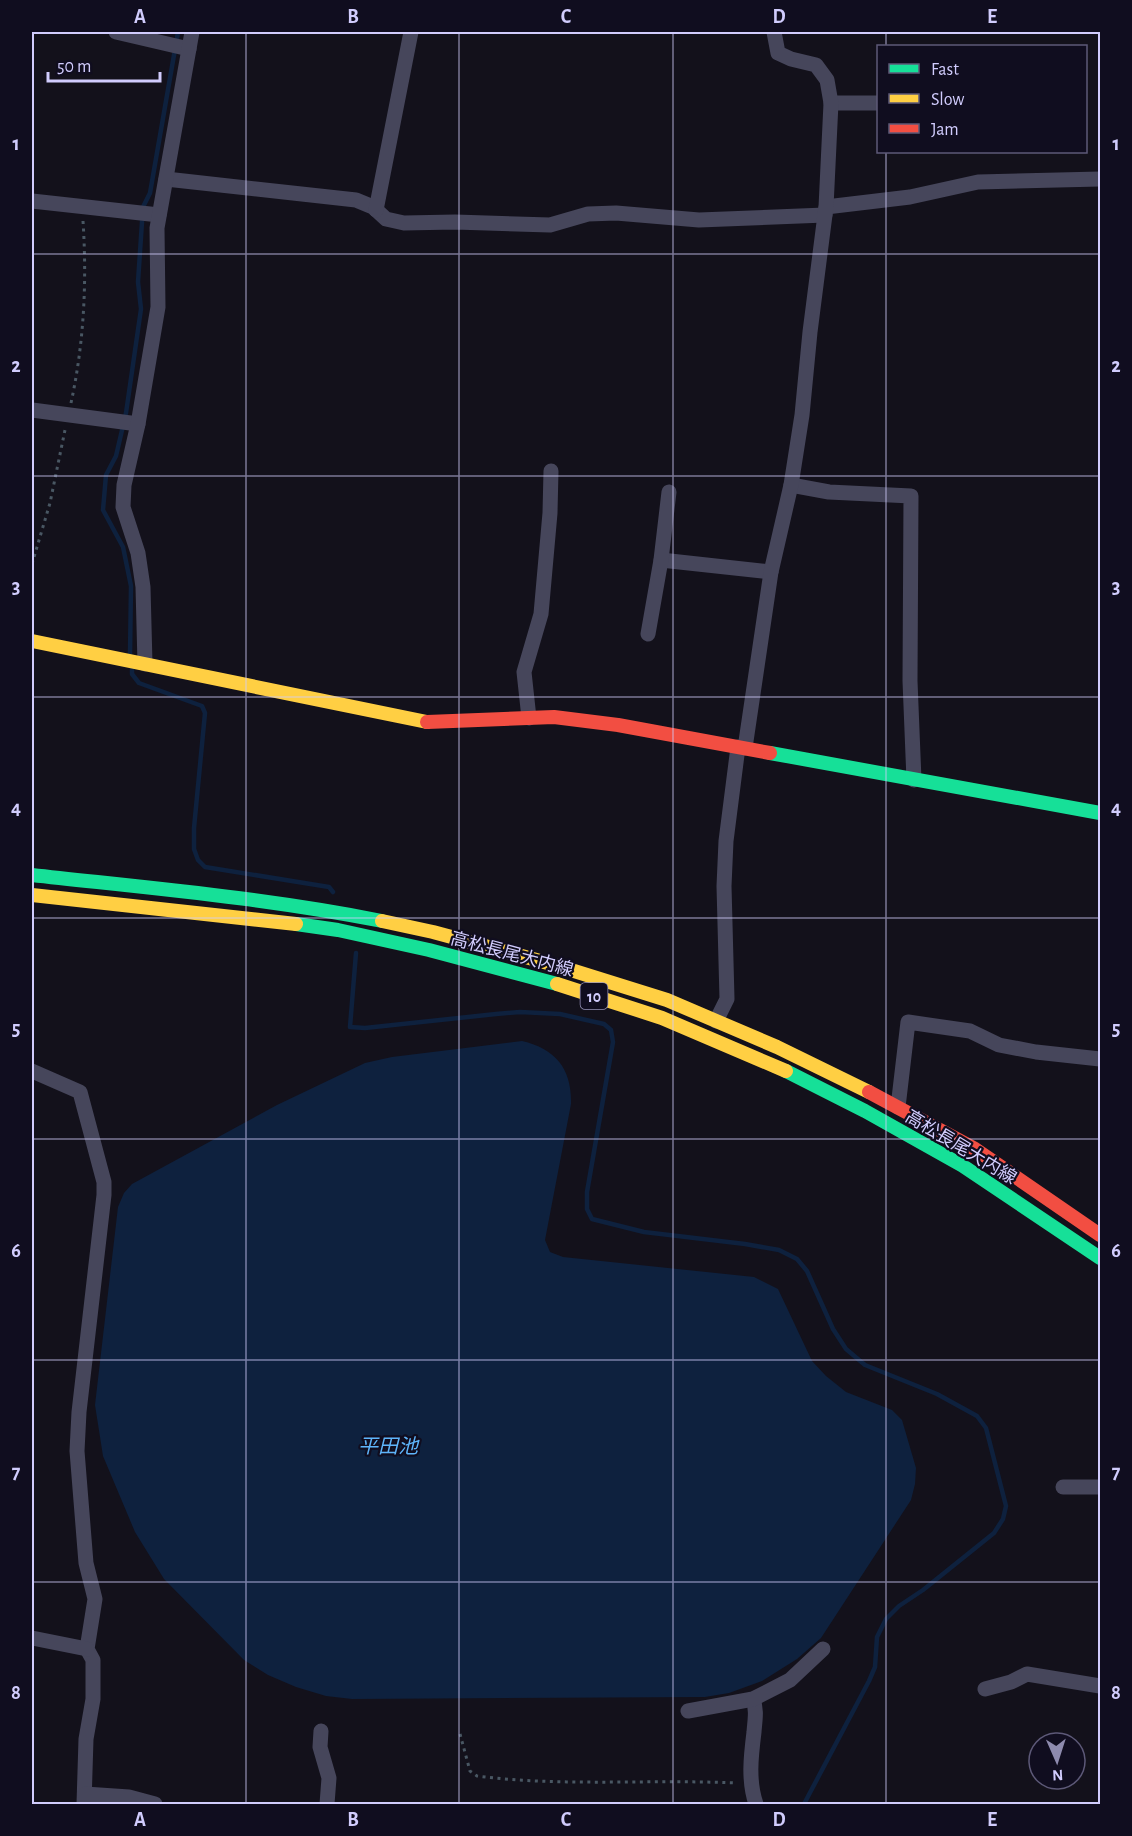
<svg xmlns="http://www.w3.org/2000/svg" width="1132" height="1836" viewBox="0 0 1132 1836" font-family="'Alegreya Sans','Noto Sans JP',sans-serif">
<rect width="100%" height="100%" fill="#13111b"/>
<path fill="#0e213e" d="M522,1041c34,8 50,28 49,63l-26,136 5,12 13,5 191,20 24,12 34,72 14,15 20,16 46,18 10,10 14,48 -1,16 -4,16 -90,138 -24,21 -35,22 -33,12 -24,4 -353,2 -26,-3 -30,-9 -28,-12 -24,-15 -80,-81 -29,-47 -32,-76 -8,-51 23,-198 6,-14 8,-9 145,-79 88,-42 27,-6z"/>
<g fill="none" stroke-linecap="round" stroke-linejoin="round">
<g stroke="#0e213e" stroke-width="4.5">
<path d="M130,655l1,-69 -8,-39 -20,-37 3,-35 10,-19 10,-43 15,-104 -3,-27 5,-75 7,-14 28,-161"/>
<path d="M132,667v7l7,9 63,23 3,7 -11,115v21l4,11 7,7 124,20 4,5"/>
<path d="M356,953l-6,74 15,1 131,-14 24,-2 40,2 44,10 7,6 2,12 -26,150v17l5,10 52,13 101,12 34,6 18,9 10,12 26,58 13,20 19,16 72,29 40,22 9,12 20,78 -3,13 -9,14 -71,57 -24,16 -13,13 -9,18 -2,30 -6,14 -65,123"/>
</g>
<g stroke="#495763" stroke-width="3" stroke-dasharray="3 4.5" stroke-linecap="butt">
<path d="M71,403c13,-60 16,-121 12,-182"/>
<path d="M32,564l18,-61 15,-73"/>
<path d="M460,1734l10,37 7,5c86,11 173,3 259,7"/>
</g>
<g stroke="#46465b" stroke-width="15">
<path d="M116,32l73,17"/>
<path d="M831,103h47"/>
<path d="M166,179l190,21 17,7 13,12 18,4 51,-1 95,3 38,-11 28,-1 83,7 126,-5"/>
<path d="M32,201l127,14"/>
<path d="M826,207l84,-10 68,-15 122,-3"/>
<path d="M376,210l35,-178"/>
<path d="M32,410l106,14"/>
<path d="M791,485l38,7 82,4 -1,185 4,99"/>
<path d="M661,560l110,12"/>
<path d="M648,634l13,-74 8,-68"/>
<path d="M145,664l-2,-77 -5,-34 -15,-46 1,-22 14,-61 20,-117 -1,-79 35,-196"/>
<path d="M529,718l-5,-46 17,-58 9,-101 1,-42"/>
<path d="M745,748l26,-176 20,-87 11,-70 8,-83 16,-125 5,-104 -4,-23 -11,-15 -25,-6 -13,-6 -4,-21"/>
<path d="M716,1021l11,-22 -3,-113 2,-45 12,-94"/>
<path d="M32,1071l48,21 24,90v13l-25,217 -2,39 9,112 9,36 -8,50 6,11v39l-7,40 -2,65"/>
<path d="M898,1107l10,-85 62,9 29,14 37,7 64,7"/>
<path d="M1063,1487h37"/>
<path d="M32,1638l55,11"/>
<path d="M985,1689l26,-7 16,-8 73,12"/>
<path d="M753,1699c4,12 2,20 1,33 -3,24 -6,49 2,72"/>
<path d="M688,1711l65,-12 37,-19 33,-31"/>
<path d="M321,1731l-1,16 9,31 -2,26"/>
<path d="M85,1794l44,3 26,7"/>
</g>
<g stroke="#16e098" stroke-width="14">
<path d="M770,753l330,60"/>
<path d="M32,875c117,13 234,23 350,46"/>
<path d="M296,924l42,6 91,20 128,34"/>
<path d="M786,1071l79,40 98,55 137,92"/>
</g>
<g stroke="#ffcf43" stroke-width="14">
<path d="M32,641l395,81"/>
<path d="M32,895l264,29"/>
<path d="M382,921l51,11 122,33 112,35 110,47 92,45"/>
<path d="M557,984l105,34 124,53"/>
</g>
<g stroke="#f24e42" stroke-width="14">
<path d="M427,722l127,-5 64,8 152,28"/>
<path d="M869,1092l106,57 125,86"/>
</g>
</g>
<path fill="none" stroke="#d1ccfd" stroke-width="1.5" stroke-opacity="0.55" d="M246,32v1772M459,32v1772M673,32v1772M886,32v14M886,152v1652M32,254h1068M32,476h1068M32,697h1068M32,918h1068M32,1139h1068M32,1360h1068M32,1582h1068"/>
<g text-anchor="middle" stroke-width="4.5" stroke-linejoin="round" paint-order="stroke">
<rect fill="#100d1f" stroke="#9793ba" stroke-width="1.5" x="580.5" y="983" width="27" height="26" rx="4.5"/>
<g font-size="16" font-weight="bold" fill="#d1ccfd">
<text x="594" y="1002">10</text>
</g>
<g font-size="18" fill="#d1ccfd" stroke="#100d1f">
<text transform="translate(512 954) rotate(15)" y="6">高松長尾大内線</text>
<text transform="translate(961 1147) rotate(31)" y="6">高松長尾大内線</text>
</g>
<g font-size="20" font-style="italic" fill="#5eb4fa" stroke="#100d1f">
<text x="388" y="1453">平田池</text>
</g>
</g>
<rect width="1132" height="1836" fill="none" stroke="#100d1f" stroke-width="66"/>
<rect x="877" y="45" width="210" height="108" fill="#100d1f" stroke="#5d5978" stroke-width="1.5"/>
<rect x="889" y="64" width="30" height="9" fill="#16e098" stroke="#5d5978" stroke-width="1.5"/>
<text x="931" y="75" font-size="18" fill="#d1ccfd">Fast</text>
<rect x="889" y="94" width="30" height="9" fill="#ffcf43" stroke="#5d5978" stroke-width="1.5"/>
<text x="931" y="105" font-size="18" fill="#d1ccfd">Slow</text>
<rect x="889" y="124" width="30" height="9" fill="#f24e42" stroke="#5d5978" stroke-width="1.5"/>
<text x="931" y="135" font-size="18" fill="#d1ccfd">Jam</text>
<g transform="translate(1057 1761) rotate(177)"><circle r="28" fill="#100d1f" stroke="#5d5978" stroke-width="1.5"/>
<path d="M0-4.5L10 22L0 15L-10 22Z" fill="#8e8bae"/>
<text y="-9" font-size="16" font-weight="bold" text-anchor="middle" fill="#d1ccfd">N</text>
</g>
<path d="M48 72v9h112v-9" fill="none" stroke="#d1ccfd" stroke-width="3"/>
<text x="57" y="72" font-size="18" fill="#d1ccfd" stroke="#100d1f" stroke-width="4.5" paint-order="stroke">50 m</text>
<rect x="33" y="33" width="1066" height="1770" fill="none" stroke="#d1ccfd" stroke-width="2"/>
<g font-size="20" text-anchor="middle" font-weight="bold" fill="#d1ccfd">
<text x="140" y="23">A</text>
<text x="353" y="23">B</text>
<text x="566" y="23">C</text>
<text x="779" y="23">D</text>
<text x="992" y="23">E</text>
<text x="16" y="150">1</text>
<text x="1116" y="150">1</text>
<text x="16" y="372">2</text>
<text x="1116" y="372">2</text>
<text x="16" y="593">3</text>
<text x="1116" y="593">3</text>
<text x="16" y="814">4</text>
<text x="1116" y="814">4</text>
<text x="16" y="1035">5</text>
<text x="1116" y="1035">5</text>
<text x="16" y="1257">6</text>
<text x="1116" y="1257">6</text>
<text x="16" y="1478">7</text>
<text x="1116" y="1478">7</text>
<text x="16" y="1699">8</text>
<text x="1116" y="1699">8</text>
<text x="140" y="1826">A</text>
<text x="353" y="1826">B</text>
<text x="566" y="1826">C</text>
<text x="779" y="1826">D</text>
<text x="992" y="1826">E</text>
</g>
</svg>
